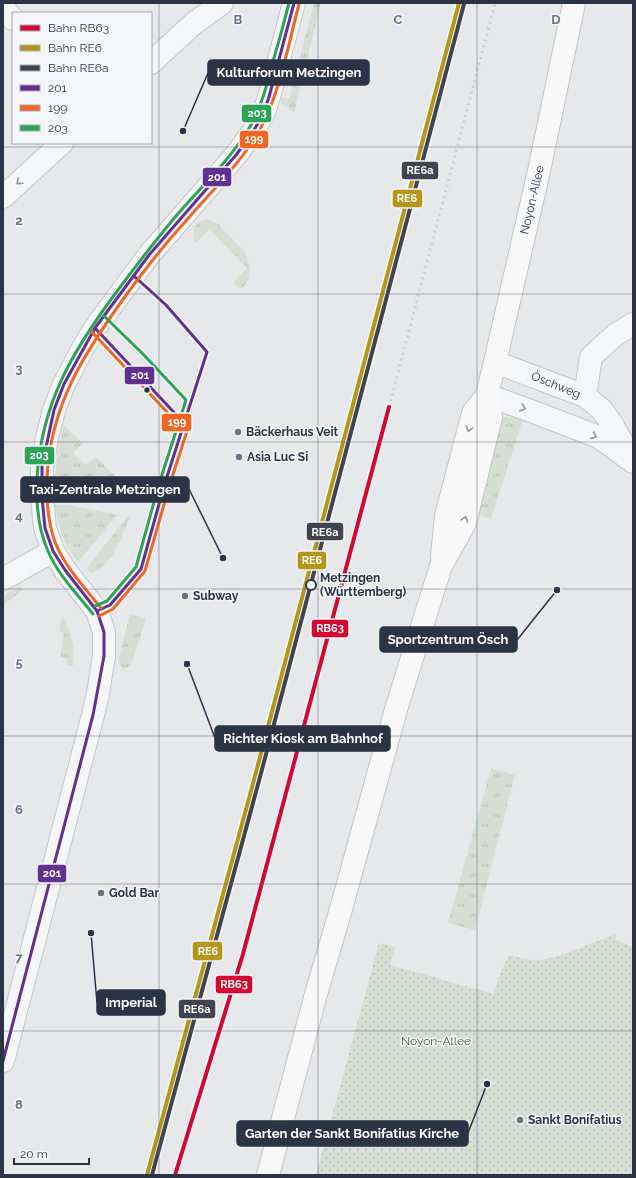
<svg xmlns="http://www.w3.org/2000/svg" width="636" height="1178" viewBox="0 0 636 1178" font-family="Raleway,sans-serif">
<defs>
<pattern id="grass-tufts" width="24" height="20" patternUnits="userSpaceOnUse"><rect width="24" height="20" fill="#d6ded6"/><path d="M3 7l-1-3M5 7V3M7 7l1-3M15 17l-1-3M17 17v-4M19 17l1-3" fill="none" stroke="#b8bfb9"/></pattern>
<pattern id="park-dots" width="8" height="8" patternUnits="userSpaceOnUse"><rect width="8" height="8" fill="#d6ded6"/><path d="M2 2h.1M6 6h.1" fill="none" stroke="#b8bfb9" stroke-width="1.8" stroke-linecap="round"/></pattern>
</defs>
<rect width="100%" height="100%" fill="#e6e8ea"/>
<g fill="url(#grass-tufts)">
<path d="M314,3h7l-27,109 -12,-8 -2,-7 9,2z"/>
<path d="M205,219l5,1 8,4 27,28 5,15 -1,12 -5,8 -4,2 -7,-7 14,-14 -37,-38 -16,14c-1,-12 -2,-21 11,-25z"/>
<path d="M503,417l17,2 2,3 -31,97 -15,-4z"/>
<path d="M63,425l20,18 -10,10 13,12 10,-8 22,22 11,14 -5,9c-26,-9 -40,-14 -68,-13 -2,-22 2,-42 7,-64z"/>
<path d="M55,505h13l49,10 -39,47c-14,-16 -20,-36 -23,-57z"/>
<path d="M128,516l2,1c-8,18 -19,51 -39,56l-5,-4z"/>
<path d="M19,586l4,4 -20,15v-8z"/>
<path d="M130,614l16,5 -15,46 -7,5 -4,-5 -1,-7z"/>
<path d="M62,616c10,16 13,31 11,50l-6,-1v-6l-7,-2 4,-24 -5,-2z"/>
<path d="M491,768l24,7 -40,155 -27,-7z"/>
</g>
<path fill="url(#park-dots)" d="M616,934v6l17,7v228h-317l63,-232 16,4 -5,18 104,29 5,-18 10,-21 27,6 22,-5z"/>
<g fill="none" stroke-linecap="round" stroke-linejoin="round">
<g stroke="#c4c6c8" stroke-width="24">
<g id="street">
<path d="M3,8l10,11"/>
<path d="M151,63l42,-39 29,-21"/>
<path d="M3,197l59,-54"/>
<path d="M495,362l90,34 16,13 11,15 21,38"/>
<path d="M487,395l44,16 68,26 30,22"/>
<path d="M585,396l6,-39 24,-22 18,-11"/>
<path d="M3,579l50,-28"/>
<path d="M3,1061l90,-346 5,-22 6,-37v-24l-7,-21 -32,-41 -12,-19 -8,-23 -3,-31v-31l5,-28 7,-28 10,-26 19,-36 12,-20 54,-73 87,-100 17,-23 11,-20 5,-15 25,-94"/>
</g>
</g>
<g stroke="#c2c5c8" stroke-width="24">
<g id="primary">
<path d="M442,556l4,-40 27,-103 14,-18 8,-33 44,-191 35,-168"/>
<path d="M268,1175l48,-181 25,-85 56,-203 44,-140 24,-43 26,-106 -4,-22"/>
</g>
</g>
<use href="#street" stroke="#f5f6f7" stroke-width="22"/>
<use href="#primary" stroke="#f8f8f8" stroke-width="22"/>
<path stroke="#cecfd2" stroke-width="3" stroke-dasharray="2 4" stroke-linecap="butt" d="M389,407l106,-404"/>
<g stroke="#f4f6f9" stroke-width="6">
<g id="bus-1">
<path d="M95,328l89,95"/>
<path d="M97,611l13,-6 31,-36 23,-83 43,-134 -41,-47 -32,-29"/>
<path d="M3,1061l90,-346 11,-59v-24l-7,-21 -32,-41 -12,-19 -8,-23 -3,-31v-31l12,-56 10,-26 31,-56 54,-73 87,-100 17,-23 11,-20 5,-15 25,-94"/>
</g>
</g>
<g stroke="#f4f6f9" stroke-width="6">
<g id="bus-2">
<path d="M91,331l89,95"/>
<path d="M101,608c-17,-21 -36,-41 -46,-66 -7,-20 -9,-43 -8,-65 4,-72 36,-122 77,-179 19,-26 39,-52 61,-76 25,-29 53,-56 73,-89 21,-36 30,-87 41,-129"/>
<path d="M99,616l14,-7 32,-38 24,-84 20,-62"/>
</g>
</g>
<g stroke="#f4f6f9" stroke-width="6">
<g id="bus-3">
<path d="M95,606l12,-5 29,-34 23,-83 27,-84 -43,-46 -39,-38"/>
<path d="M93,614c-16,-20 -35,-39 -45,-63 -10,-22 -12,-48 -11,-72 4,-75 35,-127 78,-185 20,-27 40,-53 61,-78 24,-28 52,-54 72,-86 13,-21 19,-45 25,-69 6,-19 11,-39 16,-58"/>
</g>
</g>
<use href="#bus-1" stroke="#62308e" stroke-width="3"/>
<use href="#bus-2" stroke="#f26522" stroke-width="3"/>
<use href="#bus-3" stroke="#2ea355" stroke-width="3"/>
<g stroke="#f4f6f9" stroke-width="7">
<path id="rail-1" d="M175,1175l68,-221 146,-547"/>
</g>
<g stroke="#f4f6f9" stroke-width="7">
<path id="rail-2" d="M147,1175l108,-399 204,-773"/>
</g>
<g stroke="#f4f6f9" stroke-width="7">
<path id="rail-3" d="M152,1175l108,-398 204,-773"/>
</g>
<use href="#rail-1" stroke="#d30730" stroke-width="4"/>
<use href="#rail-2" stroke="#b5961a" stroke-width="4"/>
<use href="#rail-3" stroke="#424351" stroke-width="4"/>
</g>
<defs><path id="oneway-chevron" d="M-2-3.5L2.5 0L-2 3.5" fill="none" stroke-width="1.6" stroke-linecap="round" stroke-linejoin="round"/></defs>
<g stroke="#90959e">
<use href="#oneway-chevron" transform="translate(19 182) rotate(138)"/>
<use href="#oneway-chevron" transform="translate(523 408) rotate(19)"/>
<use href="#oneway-chevron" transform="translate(594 436) rotate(24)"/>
</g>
<g stroke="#92969e">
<use href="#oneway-chevron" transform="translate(469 429) rotate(105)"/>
<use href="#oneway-chevron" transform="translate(465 519) rotate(-72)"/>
</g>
<path fill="none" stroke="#6c737f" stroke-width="1" stroke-opacity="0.55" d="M159,3v1172M318,3v1172M477,3v1172M3,147h630M3,294h630M3,442h630M3,589h630M3,736h630M3,884h630M3,1031h630"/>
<circle fill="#2b3445" stroke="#f4f6f9" stroke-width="1.5" cx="147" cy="390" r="3.5"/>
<g fill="#6c737f" stroke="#f4f6f9" stroke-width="1.5">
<circle cx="238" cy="432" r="4"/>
<circle cx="239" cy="457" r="4"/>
<circle cx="185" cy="596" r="4"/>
<circle cx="101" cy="893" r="4"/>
<circle cx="520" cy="1120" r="4"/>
</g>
<circle fill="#f4f6f9" stroke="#2b3445" stroke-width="2" cx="311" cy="585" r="5"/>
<g text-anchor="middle" stroke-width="3" stroke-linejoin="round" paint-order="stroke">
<g font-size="12" fill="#2b3445" stroke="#f4f6f9">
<text transform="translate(532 200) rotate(-77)" y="4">Noyon-Allee</text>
<text transform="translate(556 385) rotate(22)" y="4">Öschweg</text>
</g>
<g font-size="12" font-weight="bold" fill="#2b3445" stroke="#f4f6f9" text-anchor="start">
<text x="246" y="436">Bäckerhaus Veit</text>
<text x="247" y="461">Asia Luc Si</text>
<text x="193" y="600">Subway</text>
<text x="109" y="897">Gold Bar</text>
<text x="528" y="1124">Sankt Bonifatius</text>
</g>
<g font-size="12" font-weight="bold" fill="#2b3445" stroke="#f4f6f9" text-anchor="start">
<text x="320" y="582">Metzingen<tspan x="320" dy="14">(Württemberg)</tspan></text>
</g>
<g font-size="12" fill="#3f6138" stroke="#f4f6f9">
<text x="436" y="1045">Noyon-Allee</text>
</g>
</g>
<g font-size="13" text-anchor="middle" font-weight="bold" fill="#6c737f" stroke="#f4f6f9" stroke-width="3" stroke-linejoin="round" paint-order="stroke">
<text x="238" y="24">B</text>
<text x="398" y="24">C</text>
<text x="556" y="24">D</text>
<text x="19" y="225">2</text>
<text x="19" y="373">3</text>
<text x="19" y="520">4</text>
<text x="19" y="667">5</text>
<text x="19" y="814">6</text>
<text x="19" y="962">7</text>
<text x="19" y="1109">8</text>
</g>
<path fill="none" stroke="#2b3445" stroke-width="1.5" d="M183 131L208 73M223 558L189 489M557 590L517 640M187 664L215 738M91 933L97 1003M487 1084L468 1133"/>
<g fill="#2b3445" stroke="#f4f6f9" stroke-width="1.5">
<circle cx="183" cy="131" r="4"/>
<circle cx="223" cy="558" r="4"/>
<circle cx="557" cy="590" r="4"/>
<circle cx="187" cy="664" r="4"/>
<circle cx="91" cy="933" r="4"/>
<circle cx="487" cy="1084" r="4"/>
</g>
<g fill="#2b3445" stroke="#2b3445" stroke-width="1.5">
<rect x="208" y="60" width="161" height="25" rx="4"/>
<rect x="21" y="477" width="168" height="25" rx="4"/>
<rect x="380" y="627" width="137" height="25" rx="4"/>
<rect x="215" y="726" width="175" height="25" rx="4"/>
<rect x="97" y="990" width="68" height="25" rx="4"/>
<rect x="237" y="1121" width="231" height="25" rx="4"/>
</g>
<g font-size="13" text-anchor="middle" font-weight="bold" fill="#fff">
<text x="289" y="77">Kulturforum Metzingen</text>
<text x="105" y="494">Taxi-Zentrale Metzingen</text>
<text x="448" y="644">Sportzentrum Ösch</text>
<text x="303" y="743">Richter Kiosk am Bahnhof</text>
<text x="131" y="1007">Imperial</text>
<text x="352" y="1138">Garten der Sankt Bonifatius Kirche</text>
</g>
<g stroke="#f4f6f9" stroke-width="1.5">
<rect x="241" y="104" width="31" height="19" rx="4" fill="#2ea355"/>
<rect x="239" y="130" width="30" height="19" rx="4" fill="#f26522"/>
<rect x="401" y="161" width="38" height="19" rx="4" fill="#424351"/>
<rect x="202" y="167" width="30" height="20" rx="4" fill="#62308e"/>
<rect x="392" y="189" width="31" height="19" rx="4" fill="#b5961a"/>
<rect x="124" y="366" width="31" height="19" rx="4" fill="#62308e"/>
<rect x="161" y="413" width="31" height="19" rx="4" fill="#f26522"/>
<rect x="24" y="446" width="31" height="19" rx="4" fill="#2ea355"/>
<rect x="306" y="522" width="38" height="19" rx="4" fill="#424351"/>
<rect x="297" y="551" width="30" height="19" rx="4" fill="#b5961a"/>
<rect x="311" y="619" width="38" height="19" rx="4" fill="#d30730"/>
<rect x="37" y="864" width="30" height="19" rx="4" fill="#62308e"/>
<rect x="192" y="941" width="31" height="20" rx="4" fill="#b5961a"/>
<rect x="215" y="975" width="38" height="19" rx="4" fill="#d30730"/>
<rect x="178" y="999" width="38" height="20" rx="4" fill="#424351"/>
</g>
<g font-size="11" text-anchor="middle" font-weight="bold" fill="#fff">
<text x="257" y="117">203</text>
<text x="254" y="143">199</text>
<text x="420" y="174">RE6a</text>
<text x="217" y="181">201</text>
<text x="407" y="202">RE6</text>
<text x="140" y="379">201</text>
<text x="177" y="426">199</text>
<text x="39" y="459">203</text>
<text x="325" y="536">RE6a</text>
<text x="312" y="564">RE6</text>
<text x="330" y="632">RB63</text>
<text x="52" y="877">201</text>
<text x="208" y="955">RE6</text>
<text x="234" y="988">RB63</text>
<text x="197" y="1013">RE6a</text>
</g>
<rect width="636" height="1178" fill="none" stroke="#2b3445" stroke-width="8"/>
<rect x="12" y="12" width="140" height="132" fill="#f4f6f9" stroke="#a4a8b1"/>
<rect x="20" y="25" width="20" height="6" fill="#d30730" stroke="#a4a8b1"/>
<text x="48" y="32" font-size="12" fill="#2b3445">Bahn RB63</text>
<rect x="20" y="45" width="20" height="6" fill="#b5961a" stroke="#a4a8b1"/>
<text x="48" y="52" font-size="12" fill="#2b3445">Bahn RE6</text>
<rect x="20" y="65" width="20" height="6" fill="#424351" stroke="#a4a8b1"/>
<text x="48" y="72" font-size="12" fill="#2b3445">Bahn RE6a</text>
<rect x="20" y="85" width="20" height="6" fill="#62308e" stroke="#a4a8b1"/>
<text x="48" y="92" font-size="12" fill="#2b3445">201</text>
<rect x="20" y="105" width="20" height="6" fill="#f26522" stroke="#a4a8b1"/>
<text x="48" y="112" font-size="12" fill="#2b3445">199</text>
<rect x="20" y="125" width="20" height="6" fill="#2ea355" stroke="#a4a8b1"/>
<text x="48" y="132" font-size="12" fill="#2b3445">203</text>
<path d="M14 1158v6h75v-6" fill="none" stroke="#2b3445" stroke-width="2"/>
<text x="20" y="1158" font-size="12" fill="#2b3445" stroke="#f4f6f9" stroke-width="3" paint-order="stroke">20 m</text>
</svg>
